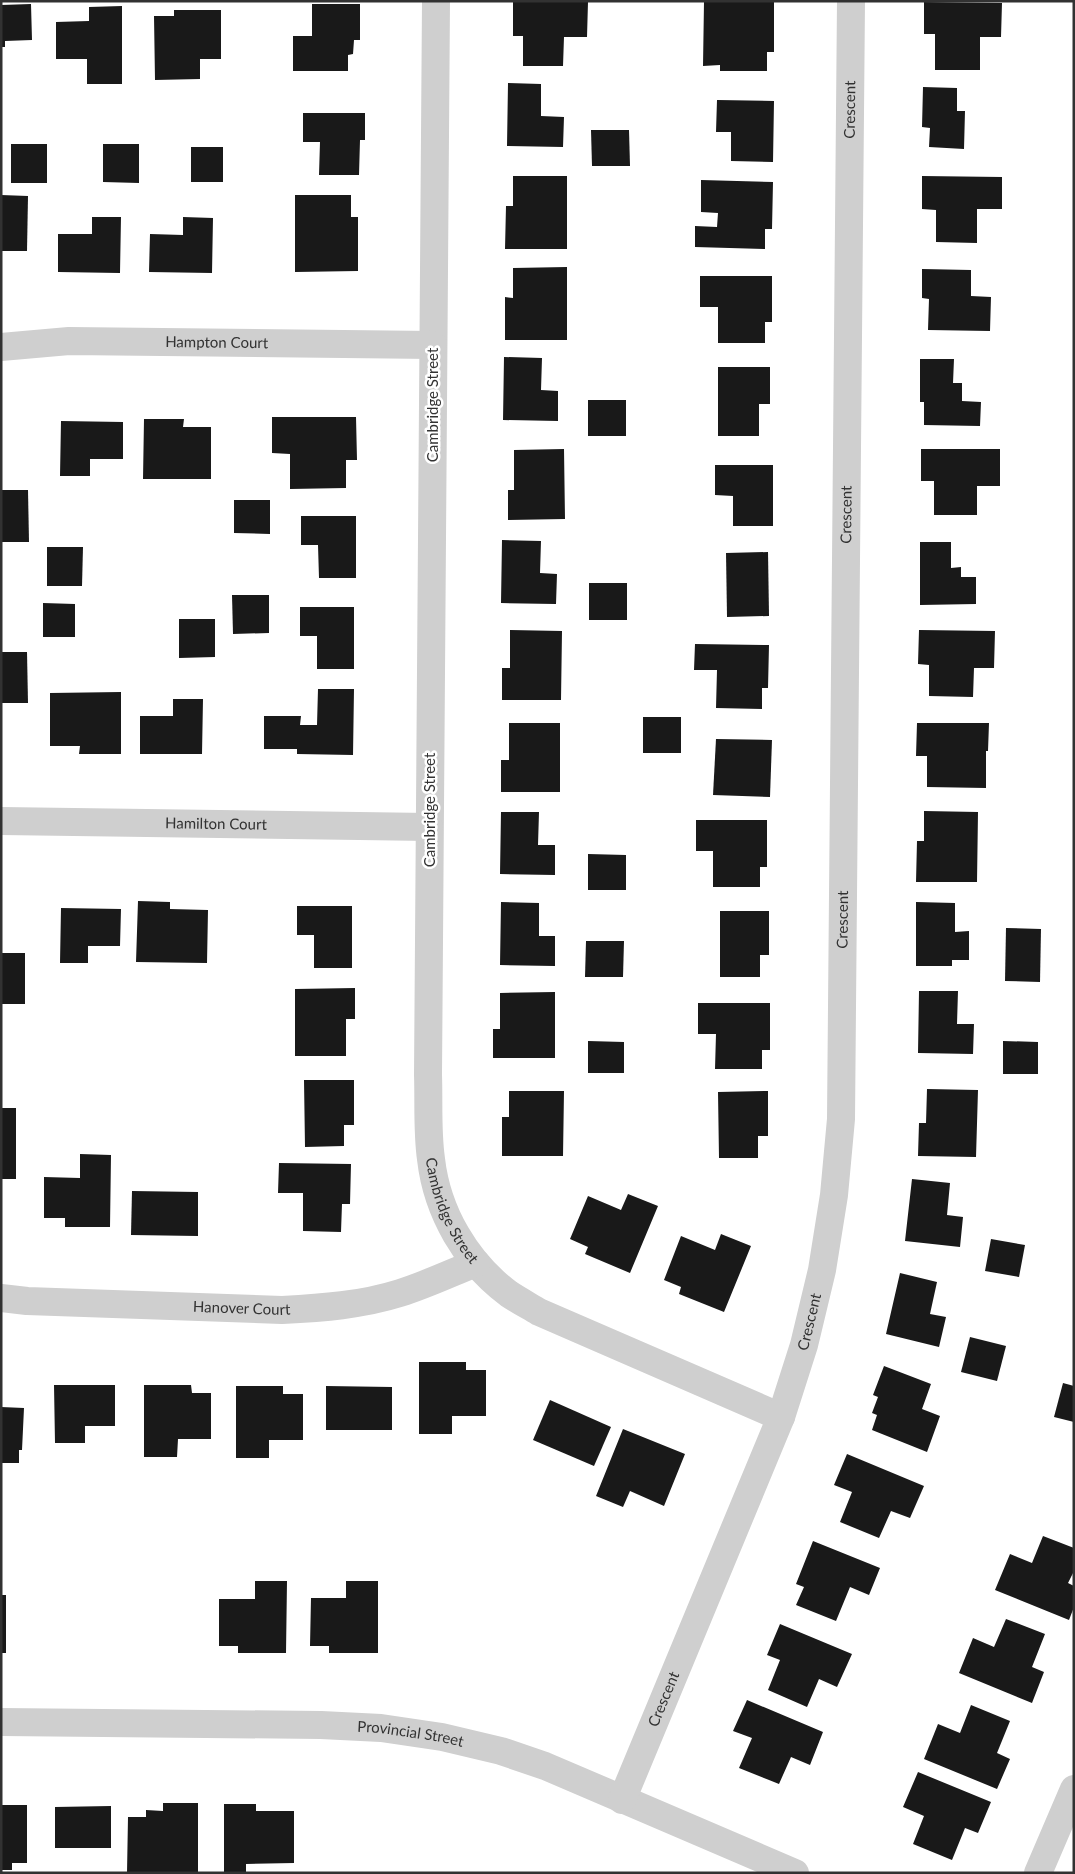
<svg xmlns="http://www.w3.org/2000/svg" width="1075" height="1874" viewBox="0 0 1075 1874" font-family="Lato,sans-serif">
<rect width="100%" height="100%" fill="#fff"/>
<g fill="#191919">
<path d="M739,1h35v51h-7v19h-47v-6l-17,1 1,-64z"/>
<path d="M513,2h75l-1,35h-23l-1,29h-40v-30h-10z"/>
<path d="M924,2l78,1 -1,34h-21v33h-45v-36h-11z"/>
<path d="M31,4l1,36 -27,1v6h-4v-42z"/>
<path d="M312,4h48v36h-6l-1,14 -5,1v16h-55v-35h19z"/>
<path d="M122,6v78h-35v-25h-31v-37l33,-1v-14z"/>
<path d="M174,10h47v49h-21v20l-45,1 -1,-64h20z"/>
<path d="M508,83l33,1v32l23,1 -1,30 -56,-1z"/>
<path d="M923,87l34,1v23h8l-1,38 -35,-2 1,-19 -8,-1z"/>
<path d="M717,100l57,1 -1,61 -42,-1v-29h-15z"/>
<path d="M303,113h62v27h-5l-1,35h-40l1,-33h-17z"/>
<path d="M591,130h38l1,36h-38z"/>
<rect x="11" y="144" width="36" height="39"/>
<path d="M103,144h36v39l-36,-1z"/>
<rect x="191" y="147" width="32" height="35"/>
<path d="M513,176h54v73h-62l1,-43h7z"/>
<path d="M922,176l80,1v32h-25v34l-41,-1v-32l-14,-1z"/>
<path d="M701,180l72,2 -1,47h-7v20l-70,-2v-21l22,1 1,-14 -17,-1z"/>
<path d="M1,195l27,1 -1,55h-26z"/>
<path d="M295,195h56v22h7v54l-63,1z"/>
<path d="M92,217h29l-1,56 -62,-1v-38h34z"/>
<path d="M183,217l30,1 -1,55 -63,-1 1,-38 33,1z"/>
<path d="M567,267v73h-62v-43l8,1v-30z"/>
<path d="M922,269l49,1v26l20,1 -1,34 -62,-1 1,-31 -7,-1z"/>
<path d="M700,276h72v46h-7v21h-47v-36h-18z"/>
<path d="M504,357l38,1 -1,32 17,1v30l-55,-1z"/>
<path d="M920,359h34l-1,24h9v18l19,1 -1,24 -56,-1v-23h-4z"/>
<path d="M718,367h52v37h-11v32h-41z"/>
<rect x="588" y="400" width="38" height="36"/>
<path d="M272,417h84l1,43h-11v28l-56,1v-35l-18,-1z"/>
<path d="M144,419h40l-1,8h28v52h-68z"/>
<path d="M61,421l62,1v37h-33v17h-30z"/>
<path d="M564,449l1,70 -57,1v-30h6v-40z"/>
<path d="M921,449h79v37h-23v29h-43v-34h-13z"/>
<path d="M715,465h58v61h-40v-30l-18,-1z"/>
<path d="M1,490h27l1,52h-28z"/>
<path d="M234,500h36v34l-36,-1z"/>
<path d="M301,516h55v62h-37l-1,-33h-17z"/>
<path d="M502,540l39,1 -1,32 17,1 -1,30 -55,-1z"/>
<path d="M920,542h31v26l10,-1v10h15v27l-56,1z"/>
<path d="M47,547h36l-1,39h-35z"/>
<path d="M768,552l1,64 -42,1 -1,-64z"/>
<rect x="589" y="583" width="38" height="37"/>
<path d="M232,595h37v38l-36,1z"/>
<path d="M43,603l32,1v33h-32z"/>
<path d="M300,607h54v62h-37v-33h-17z"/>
<path d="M179,619h36v38l-36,1z"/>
<path d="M510,630l52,1 -1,69h-59v-32h8z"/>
<path d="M919,630l76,1 -1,37h-20l-1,29 -44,-1v-31l-11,-1z"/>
<path d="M695,644l74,1 -1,43h-6v21l-46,-1 1,-38h-23z"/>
<path d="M1,652h26l1,51h-27z"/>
<path d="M318,689h36l-1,66 -56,-1v-5h-33v-33h37l-1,9h17z"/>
<path d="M121,692v62h-42l1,-8h-30v-53z"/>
<path d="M173,699h30l-1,55h-62v-38h33z"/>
<rect x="643" y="717" width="38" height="36"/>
<path d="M509,723h51v69h-59v-32h8z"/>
<path d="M917,723h72l-1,28h-2v37l-59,-1v-31h-11z"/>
<path d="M716,739l56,1 -2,57 -57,-2z"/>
<path d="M924,811l54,1 -1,70h-61l1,-41h7z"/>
<path d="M501,812h38l-1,33h17v30l-55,-1z"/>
<path d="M696,820h71v47h-7v20h-47v-36h-17z"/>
<path d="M588,854l38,1v35h-38z"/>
<path d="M138,901l32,1v7l38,1 -1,53 -71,-1z"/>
<path d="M501,902l38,1v33h16v30l-55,-1z"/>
<path d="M916,902l39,1v29l14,-1v29h-17v6h-36z"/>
<path d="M297,906h55v62h-38v-33h-17z"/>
<path d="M61,908l60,1 -1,37h-32v17h-28z"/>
<path d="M720,911h49v44h-9v22h-40z"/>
<path d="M1006,928l35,1 -1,53 -35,-1z"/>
<path d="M586,941h38l-1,36h-38z"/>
<rect x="1" y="953" width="24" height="51"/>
<path d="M355,988v31h-9v37h-51v-67z"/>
<path d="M919,991h39l-1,33h17l-1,30 -55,-1z"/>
<path d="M555,992v66h-62v-29h7v-36z"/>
<path d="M698,1003h72v47h-8v19h-47l1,-35h-18z"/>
<path d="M588,1041l36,1v31h-36z"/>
<path d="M1003,1041l35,1v32h-35z"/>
<path d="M304,1080h50v45h-10v21l-39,1z"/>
<path d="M927,1089l51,1 -2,67 -58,-1 1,-33h7z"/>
<path d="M509,1091h55l-1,65h-61v-39h7z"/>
<path d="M768,1091v45h-10v22h-39l-1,-66z"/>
<rect x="1" y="1108" width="15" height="71"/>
<path d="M80,1154l31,1 -1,72h-45v-9h-21v-41l36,1z"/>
<path d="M279,1163l72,1 -1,40h-8l-1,28 -38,-1v-38h-25z"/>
<path d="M912,1179l38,4 -3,32 16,2 -3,30 -55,-6z"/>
<path d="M132,1191l66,1v44l-67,-1z"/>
<path d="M628,1194l30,12 -28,67 -45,-19 3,-7 -18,-8 18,-43 33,14z"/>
<path d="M721,1234l30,12 -27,66 -45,-18 2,-7 -17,-7 17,-44 34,14z"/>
<path d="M991,1239l34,6 -6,32 -34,-6z"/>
<path d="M900,1273l37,9 -7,32 16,3 -7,30 -53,-13z"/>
<path d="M970,1337l36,9 -9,35 -36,-9z"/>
<path d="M419,1362h47v8h20v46h-34v18h-33z"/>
<path d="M884,1366l47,18 -9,25 18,7 -13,36 -55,-22 5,-15 -5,-2 6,-16 -5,-2z"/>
<path d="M1063,1383l11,3v36l-20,-5z"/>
<path d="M54,1385h61v41h-30v17h-30z"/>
<path d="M144,1385h47l1,8h19v46h-33l-1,18h-33z"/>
<path d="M236,1386h47v8h20v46h-34v18h-33z"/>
<path d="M326,1386l66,1v43h-66z"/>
<path d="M550,1400l61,27 -17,39 -61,-26z"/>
<path d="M1,1407l23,1 -2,42h-3v13h-18z"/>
<path d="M623,1429l62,25 -21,52 -34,-15 -7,16 -27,-11z"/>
<path d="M847,1454l77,32 -14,32 -19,-7 -12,27 -39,-16 12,-30 -18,-7z"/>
<path d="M1043,1536l31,12v23l-6,12 6,3v21l-5,13 -74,-30 15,-36 22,9z"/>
<path d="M813,1541l67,27 -11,27 -19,-8 -14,34 -40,-16 8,-18 -8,-3z"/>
<path d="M255,1581h32l-1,72h-48v-7h-19v-47h36z"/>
<path d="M346,1581h32v72h-49v-7h-19l1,-48h35z"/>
<rect x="1" y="1595" width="5" height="58"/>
<path d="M1006,1619l39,15 -13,33 12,5 -12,31 -73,-30 14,-35 21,9z"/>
<path d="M780,1624l72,30 -15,33 -18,-8 -12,28 -39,-17 12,-30 -13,-5z"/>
<path d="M747,1700l76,32 -13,33 -19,-8 -12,27 -40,-16 13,-30 -19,-7z"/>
<path d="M971,1705l39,16 -13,32 13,6 -13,30 -73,-30 14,-35 22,9z"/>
<path d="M918,1772l73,30 -13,31 -13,-5 -13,32 -39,-16 11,-28 -21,-9z"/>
<path d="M163,1803h35v70h-71l1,-56h18v-7l17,1z"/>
<path d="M224,1804h32v7h38v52l-48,1v9h-22z"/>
<path d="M1,1805h26v58h-15v7h-11z"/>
<path d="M111,1806v42h-56v-41z"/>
</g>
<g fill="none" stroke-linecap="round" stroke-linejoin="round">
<g stroke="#cfcfcf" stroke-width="28">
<path id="s1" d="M436,1l-8,1074c1,28 -1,56 3,84 6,53 35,103 78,135 9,6 20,12 30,18l242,105"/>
<path id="s2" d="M1,347l68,-6 364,4"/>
<path id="s3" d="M1,821l428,6"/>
<path id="s4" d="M1,1298l26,3 255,9c40,-2 80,-5 118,-17 26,-8 51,-20 76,-30"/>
<path id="s5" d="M1,1722l320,3 60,3 61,9 59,14 44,15 250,107"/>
<path id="s6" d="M622,1800l159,-383 23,-72 18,-75 12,-75 7,-76 10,-1118"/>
<path d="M1038,1873l36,-84"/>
</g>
</g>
<g text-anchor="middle" stroke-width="5" stroke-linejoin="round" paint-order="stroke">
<g font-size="15" fill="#323232" stroke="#fff">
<text dy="5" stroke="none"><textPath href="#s6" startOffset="1729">Crescent</textPath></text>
<text dy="5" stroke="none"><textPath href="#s2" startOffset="216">Hampton Court</textPath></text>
<text transform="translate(433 405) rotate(-90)" y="5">Cambridge Street</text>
<text dy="5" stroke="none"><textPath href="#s6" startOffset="1324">Crescent</textPath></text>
<text transform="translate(430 810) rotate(-90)" y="5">Cambridge Street</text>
<text dy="5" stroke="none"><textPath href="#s3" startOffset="215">Hamilton Court</textPath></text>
<text dy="5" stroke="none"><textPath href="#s6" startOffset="919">Crescent</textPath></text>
<text dy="5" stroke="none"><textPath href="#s1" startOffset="1214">Cambridge Street</textPath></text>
<text dy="5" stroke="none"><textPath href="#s4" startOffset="241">Hanover Court</textPath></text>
<text dy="5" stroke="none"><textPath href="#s6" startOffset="514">Crescent</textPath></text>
<text dy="5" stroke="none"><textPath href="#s6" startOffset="109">Crescent</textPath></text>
<text dy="5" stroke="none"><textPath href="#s5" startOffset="410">Provincial Street</textPath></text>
</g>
</g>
<rect width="1075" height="1874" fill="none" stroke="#323232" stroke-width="5"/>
</svg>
